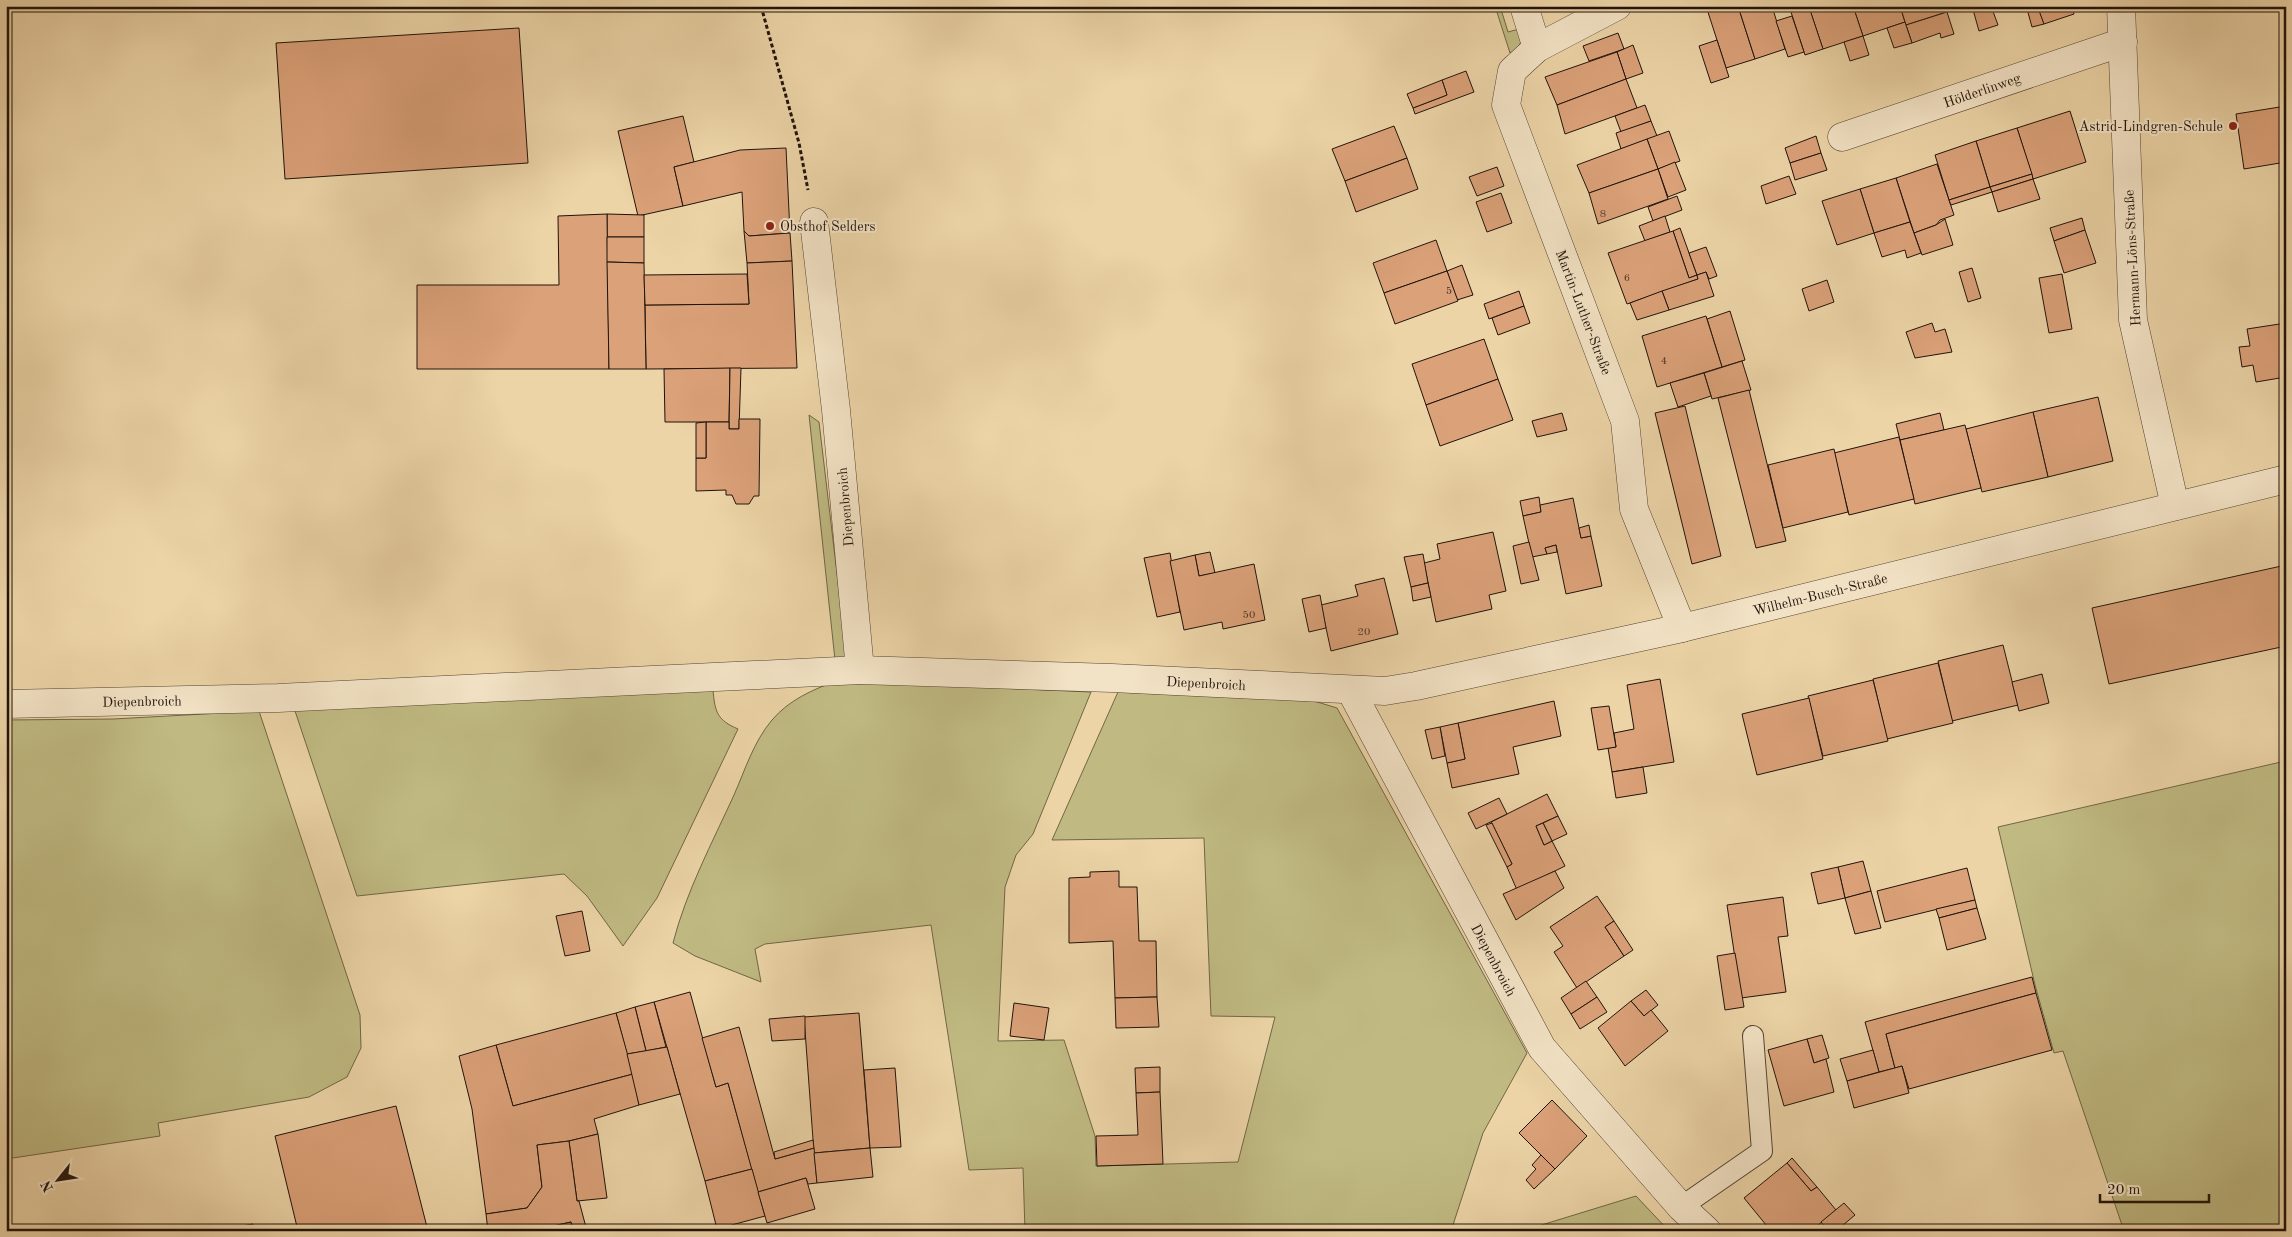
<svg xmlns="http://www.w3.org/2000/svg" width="2292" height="1237" viewBox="0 0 2292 1237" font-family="'Old Standard TT',serif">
<rect width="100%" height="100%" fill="#ecd4a7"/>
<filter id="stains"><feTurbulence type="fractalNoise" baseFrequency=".004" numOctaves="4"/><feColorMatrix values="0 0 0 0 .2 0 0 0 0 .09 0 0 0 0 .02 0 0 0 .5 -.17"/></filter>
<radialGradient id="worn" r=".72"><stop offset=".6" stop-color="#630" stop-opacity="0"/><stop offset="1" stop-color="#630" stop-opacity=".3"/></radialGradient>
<g fill="#c0ba82" stroke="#706646">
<path d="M1495,6h5l8,26 11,-3 3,11 -5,9 -7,4z"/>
<path d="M809,415l10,7 28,236 -12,2z"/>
<path d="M836,681l255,11 -58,142 -17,21 -11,32 -7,154 66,-1 31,96 1,30 142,-4 37,-145 -64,-1 -7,-178 -152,2 66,-148 196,9 23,7 190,345 -44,80 -32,98h-426l-2,-63 -54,2 -38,-245 -166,19 -10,5 6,33 -66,-26 -22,-13c13,-51 39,-100 61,-148 11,-25 20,-54 38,-75 17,-20 40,-30 64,-39z"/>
<path d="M713,690c2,22 4,30 25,39l-81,169 -34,48 -36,-50 -23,-22 -207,22 -63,-188z"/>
<path d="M259,711l101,304 1,33 -14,29 -38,20 -151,26 2,13 -154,23v-439l107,-1z"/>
<path d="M2281,762l5,26v434l-23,9h-139l-61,-180 -9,2 -19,-68 -37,-158z"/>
<path d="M1636,1196l33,35h-147z"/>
</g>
<g fill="#dba179" stroke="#20130b">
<path d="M1568,6h21l-19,6z"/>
<path d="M1706,6h32l17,53 -29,9z"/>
<path d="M1738,6h34l13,43 -30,10z"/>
<path d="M1853,6h47l5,16 -42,14z"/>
<path d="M1853,6l10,30 -40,13 -14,-42z"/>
<path d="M1900,6h46l1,6 -41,13z"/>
<path d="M1946,6h18l-17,6z"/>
<path d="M1972,6h19l7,19 -19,6z"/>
<path d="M2021,6h17l6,18 -12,3 -5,-18 -5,2z"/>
<path d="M2045,6h27l2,8 -30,10 -6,-16z"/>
<path d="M1809,7l14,42 -18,6 -14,-43z"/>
<path d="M1947,12l7,22 -13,4 -1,-5 -28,10 -6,-18z"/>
<path d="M1792,16l12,36 -16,5 -12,-36z"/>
<path d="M1905,22l7,21 -18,5 -7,-20z"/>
<path d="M519,28l9,135 -243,16 -9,-136z"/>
<path d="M1618,33l6,16 -35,12 -6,-15z"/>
<path d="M1863,36l6,19 -19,6 -6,-19z"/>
<path d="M1717,40l12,37 -18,6 -12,-37z"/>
<path d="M1633,45l10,28 -17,6 -9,-27z"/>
<path d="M1617,52l9,27 -69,26 -12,-28z"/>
<path d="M1466,71l8,21 -59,22 -2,-6 34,-13 -5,-15z"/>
<path d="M1626,79l11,29 -72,26 -8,-29z"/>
<path d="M1442,80l5,15 -34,13 -6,-14z"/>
<path d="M1645,105l6,16 -30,11 -6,-16z"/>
<path d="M2286,106v56l-42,7 -8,-55z"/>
<path d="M2070,111l16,51 -53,17 -16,-51z"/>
<path d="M683,116l11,46 -20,5 9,39 -45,10 -20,-85z"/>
<path d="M1651,121l6,15 -36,13 -5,-16z"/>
<path d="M1394,126l13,32 -62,23 -13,-32z"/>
<path d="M2017,128l15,46 -42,13 -14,-46z"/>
<path d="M1669,131l11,30 -22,8 -11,-30z"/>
<path d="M1816,136l5,17 -31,10 -5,-15z"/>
<path d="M1647,139l11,30 -69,24 -12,-28z"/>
<path d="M1976,141l14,46 -41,13 -14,-45z"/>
<path d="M786,148l4,85 -41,3 -5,-5 -2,-39 -59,14 -9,-39 66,-17z"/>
<path d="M1821,153l6,17 -32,10 -5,-17z"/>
<path d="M1407,158l11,31 -62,23 -11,-31z"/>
<path d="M1675,162l11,28 -18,7 -10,-28z"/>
<path d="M1937,164l17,51 -14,5 -4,5 -22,8 -18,-55z"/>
<path d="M1497,167l7,19 -27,10 -8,-19z"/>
<path d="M1658,169l10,30 -70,25 -9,-31z"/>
<path d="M2032,174l1,5 -41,13 -2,-5z"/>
<path d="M1789,176l7,18 -30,10 -5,-18z"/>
<path d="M1896,178l14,44 -36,11 -14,-44z"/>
<path d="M2033,179l7,20 -42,13 -6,-20z"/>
<path d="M1990,187l2,5 -41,13 -2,-5z"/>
<path d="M1860,189l14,44 -37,12 -15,-44z"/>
<path d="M1501,193l11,30 -25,9 -11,-30z"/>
<path d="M1677,196l5,14 -29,11 -5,-14z"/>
<path d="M607,214l37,1v22h-37z"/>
<path d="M607,214l2,155h-192v-84h142l-1,-69z"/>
<path d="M1665,216l5,16 -25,9 -6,-15z"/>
<path d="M2082,218l3,12 -31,11 -4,-13z"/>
<path d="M1945,219l8,26 -31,10 -8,-22 22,-8z"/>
<path d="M1910,222l11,31 -14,5 -2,-8 -23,7 -8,-24z"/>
<path d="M1680,228l17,47 -8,3 -16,-47z"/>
<path d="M2085,230l11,33 -32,10 -10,-32z"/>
<path d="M744,231l5,5 41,-3 2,28 -45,2z"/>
<path d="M1673,231l16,47 8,-3 1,4 -71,25 -19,-51z"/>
<path d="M607,237h37v26l-37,-1z"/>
<path d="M1436,240l11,31 -63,22 -11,-30z"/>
<path d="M1706,247l11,29 -8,3 -3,-7 -9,3 -8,-22z"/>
<path d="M792,261l5,107 -151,1 -1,-64 104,-1 -2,-41z"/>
<path d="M607,262l37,1 2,106h-37z"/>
<path d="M1462,265l11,30 -16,5 -10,-29z"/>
<path d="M1972,268l9,30 -13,4 -9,-30z"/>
<path d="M1447,271l11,30 -63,23 -11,-31z"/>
<path d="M1706,272l8,24 -45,14 -7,-19 36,-12 -1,-4z"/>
<path d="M747,274l2,30 -104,1 -1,-30z"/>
<path d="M2062,274l10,55 -23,4 -10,-55z"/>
<path d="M1827,280l7,22 -25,9 -7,-22z"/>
<path d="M1519,291l5,15 -35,13 -5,-15z"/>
<path d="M1662,291l7,19 -32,10 -7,-17z"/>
<path d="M1524,306l6,17 -32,12 -6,-17z"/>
<path d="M1730,311l15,49 -23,7 -15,-48z"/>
<path d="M1706,316l16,51 -65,20 -15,-51z"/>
<path d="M1932,323l3,9 10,-3 7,23 -37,6 -9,-26z"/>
<path d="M2286,323v54l-30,5 -3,-17 -11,2 -3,-20 11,-1 -3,-17z"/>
<path d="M1484,339l14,40 -72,26 -14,-41z"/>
<path d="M1742,361l9,29 -39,9 -8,-26z"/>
<path d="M730,368l-1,54h-64l-1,-53z"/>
<path d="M730,368h11l-2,61h-10z"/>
<path d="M1704,373l7,23 -33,11 -8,-24z"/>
<path d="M1498,379l15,41 -73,26 -14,-41z"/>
<path d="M1749,390l37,151 -30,7 -38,-150z"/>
<path d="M2098,397l15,64 -65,16 -15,-65z"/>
<path d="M1685,406l36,150 -29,8 -37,-151z"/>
<path d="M2033,412l15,65 -66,15 -16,-63z"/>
<path d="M1562,413l5,17 -30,7 -5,-16z"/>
<path d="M1940,413l4,17 -44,10 -4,-16z"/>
<path d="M739,419h21l-1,77h-5l-5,8h-13l-4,-9h-6v-5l-30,1v-33h10v-36h23v7h10z"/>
<path d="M706,422v36h-10v-35z"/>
<path d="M1965,425l16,63 -66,16 -15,-64z"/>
<path d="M1899,437l15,62 -65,16 -15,-62z"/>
<path d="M1834,449l14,63 -65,16 -15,-63z"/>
<path d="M1539,497l2,15 -18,4 -3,-15z"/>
<path d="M1573,498l8,40 10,-2 11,50 -36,8 -10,-49 -11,3 2,6 -15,3 -9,-41 18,-4 -1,-7z"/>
<path d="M1589,525l2,11 -10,2 -2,-10z"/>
<path d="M1493,532l13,59 -17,4 3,14 -56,13 -12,-59 16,-4 -3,-15z"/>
<path d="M1529,542l10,38 -18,4 -8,-38z"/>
<path d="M1556,545l1,7 -10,2 -2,-6z"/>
<path d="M1210,552l5,21 -16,3 -4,-21z"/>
<path d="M1170,553l10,59 -23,5 -13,-59z"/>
<path d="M1423,554l5,29 -17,4 -7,-30z"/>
<path d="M1195,555l4,21 55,-12 11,56 -42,9 -1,-7 -38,8 -14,-69z"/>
<path d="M2286,565v81l-177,38 -17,-76z"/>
<path d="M1384,578l14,56 -67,17 -10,-46 37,-9 -3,-11z"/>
<path d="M1428,583l3,14 -18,4 -2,-14z"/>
<path d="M1320,595l6,33 -17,4 -7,-33z"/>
<path d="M2003,645l15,60 -66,16 -14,-60z"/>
<path d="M1938,663l15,60 -66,16 -14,-60z"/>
<path d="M2042,674l7,29 -30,8 -7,-29z"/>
<path d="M1660,679l14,83 -62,10 -4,-24 8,-1 -2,-14 20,-4 -7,-44z"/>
<path d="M1873,680l15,61 -65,15 -15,-60z"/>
<path d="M1809,698l14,61 -66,16 -15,-61z"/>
<path d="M1554,701l7,35 -48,11 6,27 -67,14 -5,-25 18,-4 -7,-36z"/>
<path d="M1609,706l7,41 -18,3 -7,-42z"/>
<path d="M1458,723l7,36 -18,4 -7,-36z"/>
<path d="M1440,727l5,29 -13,3 -7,-29z"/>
<path d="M1643,767l4,26 -31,5 -4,-26z"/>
<path d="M1547,794l11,22 -22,10 8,19 8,-4 13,25 -48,24 -10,-23 5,-3 -21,-42z"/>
<path d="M1499,798l8,16 -31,15 -8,-16z"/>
<path d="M1558,816l9,18 -15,7 -9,-18z"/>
<path d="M1492,823l20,41 -5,3 -21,-42z"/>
<path d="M1543,823l9,18 -8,4 -8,-19z"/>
<path d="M1863,861l8,30 -26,7 -7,-31z"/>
<path d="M1838,867l7,31 -27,6 -7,-31z"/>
<path d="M1967,868l8,32 -90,22 -8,-31z"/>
<path d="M1119,871v16h18l2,54h17l1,56 -42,1 -2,-57 -44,2v-65l21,-1v-5z"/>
<path d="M1555,871l9,17 -48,32 -13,-26z"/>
<path d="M1871,891l10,37 -26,6 -10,-36z"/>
<path d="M1597,896l17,25 -9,6 19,29 -47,32 -23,-36 9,-6 -13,-19z"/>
<path d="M1783,897l5,39 -10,1 8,55 -45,6 -14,-93z"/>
<path d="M1975,900l2,8 -38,10 -3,-9z"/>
<path d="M1977,908l9,31 -39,11 -8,-32z"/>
<path d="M582,911l8,40 -25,5 -9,-40z"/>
<path d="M1614,921l19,29 -9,6 -19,-29z"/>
<path d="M1735,953l9,54 -19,3 -8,-54z"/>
<path d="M2032,977l4,16 -150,41 9,34 -16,4 -14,-50z"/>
<path d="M1586,981l11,16 -26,17 -10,-16z"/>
<path d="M1646,990l12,15 -14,11 -13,-15z"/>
<path d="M690,992l26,95 12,-4 24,86 -47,12 -51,-179z"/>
<path d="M2036,993l16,57 -143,39 -7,-23 -7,2 -9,-34z"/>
<path d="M1157,997l2,30 -43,1 -1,-30z"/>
<path d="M1597,997l10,15 -27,17 -9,-15z"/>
<path d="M1631,1001l13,15 7,-6 17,21 -43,35 -27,-38z"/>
<path d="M654,1002l12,45 -20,4 -11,-44z"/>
<path d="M1014,1003l35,5 -5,32 -34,-4z"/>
<path d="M635,1007l11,44 -19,3 -11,-41z"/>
<path d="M616,1013l17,61 -120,32 -17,-61z"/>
<path d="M859,1013l11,135 -56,5 -10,-136z"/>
<path d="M805,1016v23l-33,2 -3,-22z"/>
<path d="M739,1027l36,132 39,-11 3,35 -9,1 -2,-6 -48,14 -30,-109 -12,4 -14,-49z"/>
<path d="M1822,1035l7,23 -15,5 -7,-24z"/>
<path d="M1807,1039l7,24 12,-4 8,33 -50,14 -16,-56z"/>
<path d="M496,1045l17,61 120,-32 6,31 -45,14 4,15 -29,7 -32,4 5,42 -15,21 -41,6 -14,-105 -13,-53z"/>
<path d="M667,1047l13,47 -41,11 -12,-51z"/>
<path d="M1873,1050l6,22 -32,9 -7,-22z"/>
<path d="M1902,1066l7,27 -55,15 -7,-27z"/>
<path d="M1160,1067v25l-24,1 -1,-25z"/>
<path d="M895,1068l6,79 -31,1 -6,-78z"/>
<path d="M1160,1092l3,72 -66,2 -1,-30 42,-1 -2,-42z"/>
<path d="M1552,1100l35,36 -32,33 -36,-36z"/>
<path d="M396,1106l32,125h-130l-23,-95z"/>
<path d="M598,1134l9,64 -30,3 -8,-60z"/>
<path d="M813,1140l1,8 -39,11 -1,-7z"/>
<path d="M569,1141l8,60h2l8,30h-14l-2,-9 -40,9h-43l-2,-17 41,-6 15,-21 -5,-42z"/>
<path d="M870,1148l3,29 -56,6 -3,-30z"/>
<path d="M1541,1155l14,14 -21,20 -8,-9 10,-11 -4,-4z"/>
<path d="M1792,1158l25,29 -6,4 -24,-28z"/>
<path d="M1787,1163l24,28 6,-4 19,23 -25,21h-40l-27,-33z"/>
<path d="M752,1169l13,47 -48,13 -12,-48z"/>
<path d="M806,1178l9,31 -48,14 -9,-31z"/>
<path d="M1844,1203l11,12 -19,16h-8l-7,-9z"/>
<path d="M571,1222l2,9h-42z"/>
<path d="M253,1224l1,7h-41z"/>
</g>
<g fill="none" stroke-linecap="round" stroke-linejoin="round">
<g stroke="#534332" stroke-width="22">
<path id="lane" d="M1681,1207l81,-56 -9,-115"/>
</g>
<g stroke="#534332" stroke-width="29">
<g id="street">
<path d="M1524,6l13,42 -25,23 -6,34 119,316 9,88 48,119"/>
<path d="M2121,6l12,314 42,186"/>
<path d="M1537,48l80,-42"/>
<path d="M1842,137l281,-95"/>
<path d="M814,222l22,188 24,260"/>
<path d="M1351,691l191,357 139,159 26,24"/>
<path d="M6,704l272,-6 582,-28 252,8 273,13 31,-5 266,-58 604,-149"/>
</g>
</g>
<path stroke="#20130b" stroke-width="3" stroke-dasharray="4 2.5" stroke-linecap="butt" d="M761,6l38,137 9,47"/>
<use href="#lane" stroke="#f3e3c6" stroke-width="20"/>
<use href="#street" stroke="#f3e3c6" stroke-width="28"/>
</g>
<g fill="#8f2418" stroke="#f3e3c6" stroke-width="2">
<circle cx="2233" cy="126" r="5"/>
<circle cx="770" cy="226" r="5"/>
</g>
<g text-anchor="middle" stroke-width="4" stroke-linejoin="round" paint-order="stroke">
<g font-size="11" fill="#4f3626">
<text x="1603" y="217">8</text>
<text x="1627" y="281">6</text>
<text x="1449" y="294">5</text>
<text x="1664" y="364">4</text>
<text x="1249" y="618">50</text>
<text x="1364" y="635">20</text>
</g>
<g font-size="14" fill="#20130b" stroke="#f3e3c6">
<text transform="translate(1982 90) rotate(-19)" y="5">Hölderlinweg</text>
<text transform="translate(2132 258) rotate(-93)" y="5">Hermann-Löns-Straße</text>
<text transform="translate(1584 312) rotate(69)" y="5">Martin-Luther-Straße</text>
<text transform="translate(845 507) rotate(-95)" y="5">Diepenbroich</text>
<text transform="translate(1820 594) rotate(-14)" y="5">Wilhelm-Busch-Straße</text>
<text transform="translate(1206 683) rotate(3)" y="5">Diepenbroich</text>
<text transform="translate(142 701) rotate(-1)" y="5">Diepenbroich</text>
<text transform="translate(1494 960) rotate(62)" y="5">Diepenbroich</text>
</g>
<g font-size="14" fill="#20130b" stroke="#f3e3c6" text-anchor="end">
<text x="2223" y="131">Astrid-Lindgren-Schule</text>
<text x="780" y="231" text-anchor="start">Obsthof Selders</text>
</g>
</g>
<rect width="2292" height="1237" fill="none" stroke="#ecd4a7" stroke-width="25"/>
<rect x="8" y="8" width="2277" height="1222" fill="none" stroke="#20130b" stroke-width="2.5"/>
<rect x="12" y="12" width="2267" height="1212" fill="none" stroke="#20130b"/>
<g transform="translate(58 1180) rotate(240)" stroke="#f3e3c6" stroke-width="4" paint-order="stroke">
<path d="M0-4L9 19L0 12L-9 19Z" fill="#20130b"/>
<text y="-8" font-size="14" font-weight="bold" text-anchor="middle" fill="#20130b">N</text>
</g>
<path d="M2100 1194v8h109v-8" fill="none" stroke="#20130b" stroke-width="2.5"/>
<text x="2107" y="1194" font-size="15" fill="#20130b" stroke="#f3e3c6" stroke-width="4" paint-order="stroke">20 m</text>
<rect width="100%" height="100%" filter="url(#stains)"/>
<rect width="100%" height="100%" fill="url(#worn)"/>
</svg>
